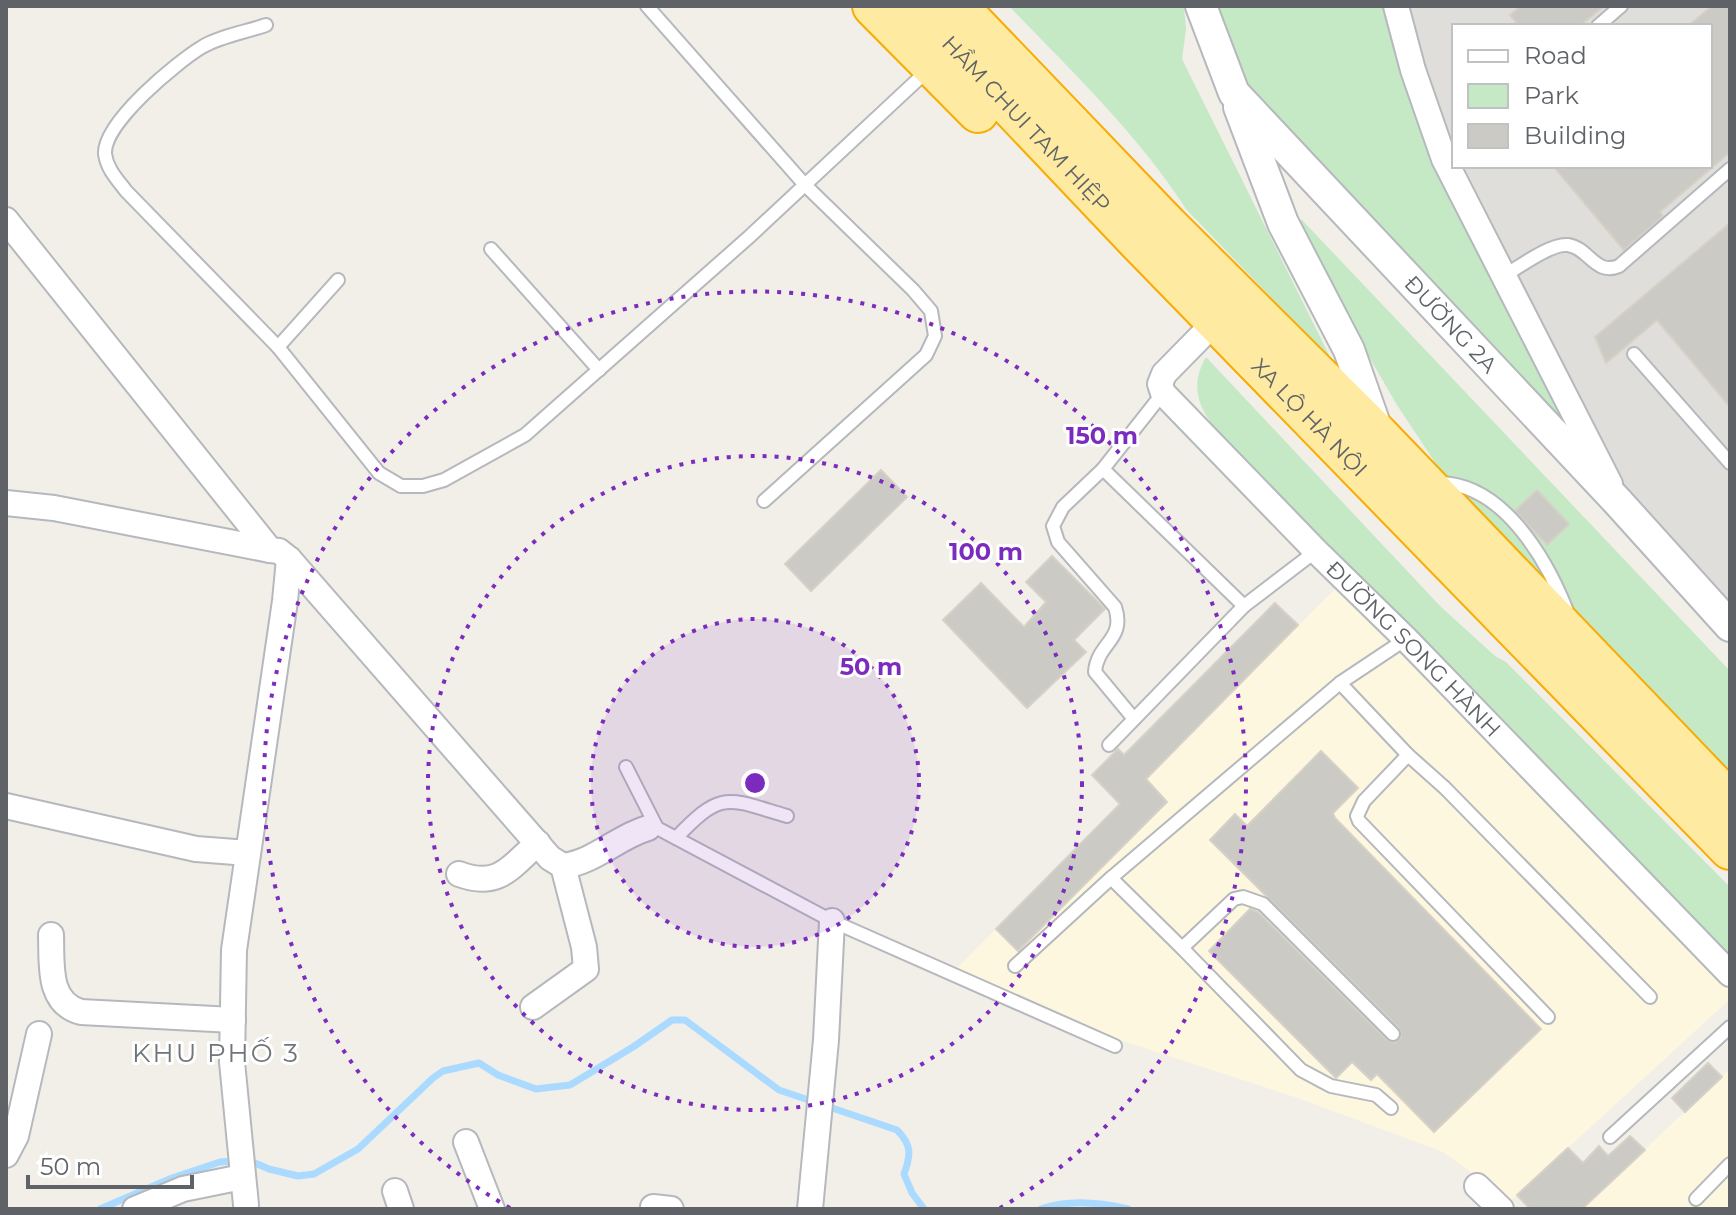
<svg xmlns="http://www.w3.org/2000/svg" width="1736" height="1215" viewBox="0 0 1736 1215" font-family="Montserrat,sans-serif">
<rect width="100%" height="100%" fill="#f1efe8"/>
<g fill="#fef7e0">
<path d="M1335,589l395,396v14l-223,205 -25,-24 -39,-28 -142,-53 -184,-60 -160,-71z"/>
<path d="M1730,1069v140h-148l29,-28z"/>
</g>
<path fill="#e0deda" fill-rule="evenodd" d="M1403,6h327v602l-120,-134 -173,-341zM1454,26h256v140h-256z"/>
<g fill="#c5e8c5">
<path d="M1009,6h175l2,23 -4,30 150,302 -146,-152c-49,-76 -115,-138 -177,-203z"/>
<path d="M1215,6h177l36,131 167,328 -350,-379z"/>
<path d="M1302,220l428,451v106l-134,-139 -50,-59 -104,-106 -45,-68 -104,-179 2,-5z"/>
<path d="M1206,357l235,250 54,49 11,6 224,225v71l-498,-506c-22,-32 -49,-55 -26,-95z"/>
</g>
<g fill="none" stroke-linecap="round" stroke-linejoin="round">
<g stroke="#aadaff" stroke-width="7">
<path d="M100,1209l72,-31 48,-16 28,-2 21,9 29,7 16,-2 44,-25 75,-71 10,-7 36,-8 19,12 38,14 34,-4 63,-38 39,-27h13l94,70 118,40c15,15 14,25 7,44l8,19 12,16"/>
<path d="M1041,1209c28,-10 58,-7 87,0"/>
</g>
</g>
<g fill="#cccac5" stroke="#d6d1c6" stroke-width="2">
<path d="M1521,6h83l-24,20h-61l-9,-11z"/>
<path d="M1712,6h18v146l-70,60 3,4 -39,34 -71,-84h157v-140h-22z"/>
<path d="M1730,223v184l-73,-87 -51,43 -11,-26z"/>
<path d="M881,470l26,27 -96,94 -26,-27z"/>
<path d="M1537,490l32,34 -22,21 -32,-34z"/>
<path d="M1052,556l53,53 -31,31 12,12 -59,56 -84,-88 38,-37 43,44 22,-25 -20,-20z"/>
<path d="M1275,603l23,22 -152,154 21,23 -149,149 -22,-22 124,-125 -28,-29 26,-26 6,6z"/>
<path d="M1321,751l37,37 -25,25 2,5 206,211 -107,103 -57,-58 -6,6 -19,-18 -16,16 -127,-127 41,-42 8,3 129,128 8,3 6,-6 -2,-9 -189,-188 25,-26 12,12z"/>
<path d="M1708,1063l14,14 -37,35 -13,-14z"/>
<path d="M1630,1136l15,14 -63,59h-52l-13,-14 51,-47 15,15 16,-17 9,10z"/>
</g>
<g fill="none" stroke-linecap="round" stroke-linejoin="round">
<g stroke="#b5b8bc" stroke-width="16">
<g id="service">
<path d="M647,6l158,179 108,105 18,21 4,25 -9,19 -162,146"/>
<path d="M266,25c-20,7 -46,11 -64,22 -25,15 -99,76 -97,107 2,15 12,25 21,37l152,156 101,126 22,13h22l21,-6 81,-45 224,-198 178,-166"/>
<path d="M1598,26l23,-20"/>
<path d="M491,249l108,121"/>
<path d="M1504,276c15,-9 47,-33 64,-31 21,3 27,31 51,21l111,-97"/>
<path d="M278,347l60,-67"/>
<path d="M1634,354l96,109"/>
<path d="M1163,393l-60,76 141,137 72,-55"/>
<path d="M1103,469l-40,38 -10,19 5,16 57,65c11,33 -18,36 -20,65l39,47"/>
<path d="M1437,483c65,-1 109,75 130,128"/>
<path d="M1406,639l-66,44 68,72 37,33 205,209"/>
<path d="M1340,683l-229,195 71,70 52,-49 9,-2 20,7 130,130"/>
<path d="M1109,745l135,-139"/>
<path d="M1408,755l-44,46 -7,15 2,5 189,196"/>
<path d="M626,767l31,61"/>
<path d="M648,828h9l175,93 283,125"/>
<path d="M676,838c46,-48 50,-40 111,-22"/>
<path d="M1182,948l119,122 30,16 45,9 15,13"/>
<path d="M1015,966l96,-88"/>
<path d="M1610,1137l120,-110"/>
<path d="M1696,1199l34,-35"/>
</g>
</g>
<g stroke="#b5b8bc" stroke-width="28">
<g id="minor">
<path d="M1396,6l17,64 31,89 166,325"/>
<path d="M6,220l264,330 9,1 10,8 261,299 13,8c32,-4 54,-29 85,-38"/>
<path id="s1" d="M1217,320l-53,54 -4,10 3,9 153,158 90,88 324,335"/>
<path d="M6,503l48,5 216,42"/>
<path d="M6,806l190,43 52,4"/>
<path d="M459,874c40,15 51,-7 79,-31"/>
<path d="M51,935c1,29 -4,68 30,77l152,8"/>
<path d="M533,1007l53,-38 -2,-22 -21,-81"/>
<path d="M466,1142l26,67"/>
<path d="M6,1155l10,-19 23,-102"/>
<path d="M1477,1186l24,23"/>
<path d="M395,1191l6,18"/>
<path d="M246,1205l-14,-143 2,-112 51,-349 4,-42"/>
<path d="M653,1207l18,2"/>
<path d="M135,1209l48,-20 59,-12"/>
<path d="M810,1209l16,-169 6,-119"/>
</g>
</g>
<g stroke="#b5b8bc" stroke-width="34">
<g id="tertiary">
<path id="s2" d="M1201,6l33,87 384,409 112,124"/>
<path d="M1239,107l44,116 66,127 28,80"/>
</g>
</g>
<g stroke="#f9ab00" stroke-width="44">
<g id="trunk">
<path d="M873,6l105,106"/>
<path id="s3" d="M915,6l222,234 593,609"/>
<path d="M957,6l211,220 211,210 351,366"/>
</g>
</g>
<use href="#service" stroke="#fff" stroke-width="12"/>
<use href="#minor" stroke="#fff" stroke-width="24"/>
<use href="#tertiary" stroke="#fff" stroke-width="30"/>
<use href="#trunk" stroke="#feeaa1" stroke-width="40"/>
</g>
<circle cx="755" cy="783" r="164" fill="#7b2cbf" fill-opacity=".12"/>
<g fill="none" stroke="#7b2cbf" stroke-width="4" stroke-dasharray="4 8">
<circle cx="755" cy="783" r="164"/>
<circle cx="755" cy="783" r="327"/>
<path d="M510 1208A491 491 0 1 1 1000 1208"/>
</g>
<g text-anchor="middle" stroke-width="6" stroke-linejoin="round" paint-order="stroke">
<g font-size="22" fill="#5f6368" stroke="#fff">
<text dy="8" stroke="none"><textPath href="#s3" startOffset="162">HẦM CHUI TAM HIỆP</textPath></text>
<text dy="8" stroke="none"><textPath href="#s2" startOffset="410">ĐƯỜNG 2A</textPath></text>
<text dy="8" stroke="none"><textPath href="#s3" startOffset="570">XA LỘ HÀ NỘI</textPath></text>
<text dy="8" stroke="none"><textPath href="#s1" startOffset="454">ĐƯỜNG SONG HÀNH</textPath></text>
</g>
<g font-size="26" letter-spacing="2" fill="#70757a" stroke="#fff">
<text x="216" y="1062">KHU PHỐ 3</text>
</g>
</g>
<circle cx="755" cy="783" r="12" fill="#7b2cbf" stroke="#fff" stroke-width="4"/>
<g font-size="24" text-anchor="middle" font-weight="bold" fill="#7b2cbf" stroke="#fff" stroke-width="6" stroke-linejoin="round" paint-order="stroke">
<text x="1102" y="444">150 m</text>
<text x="986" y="560">100 m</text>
<text x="871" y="675">50 m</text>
</g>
<rect width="1736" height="1215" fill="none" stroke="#5f6368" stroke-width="16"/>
<rect x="1452" y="24" width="260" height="144" fill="#ffffff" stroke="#bfc1c3" stroke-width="2"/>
<rect x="1468" y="50" width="40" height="12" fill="#ffffff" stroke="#bfc1c3" stroke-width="2"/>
<text x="1524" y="64" font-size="24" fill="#5f6368">Road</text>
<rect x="1468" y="84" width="40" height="24" fill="#c5e8c5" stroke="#bfc1c3" stroke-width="2"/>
<text x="1524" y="104" font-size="24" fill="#5f6368">Park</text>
<rect x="1468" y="124" width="40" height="24" fill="#cccac5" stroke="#bfc1c3" stroke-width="2"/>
<text x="1524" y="144" font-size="24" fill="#5f6368">Building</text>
<path d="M28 1175v12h164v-12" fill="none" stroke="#5f6368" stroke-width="4"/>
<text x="40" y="1175" font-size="24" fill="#5f6368" stroke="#ffffff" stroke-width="6" paint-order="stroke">50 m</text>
</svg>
